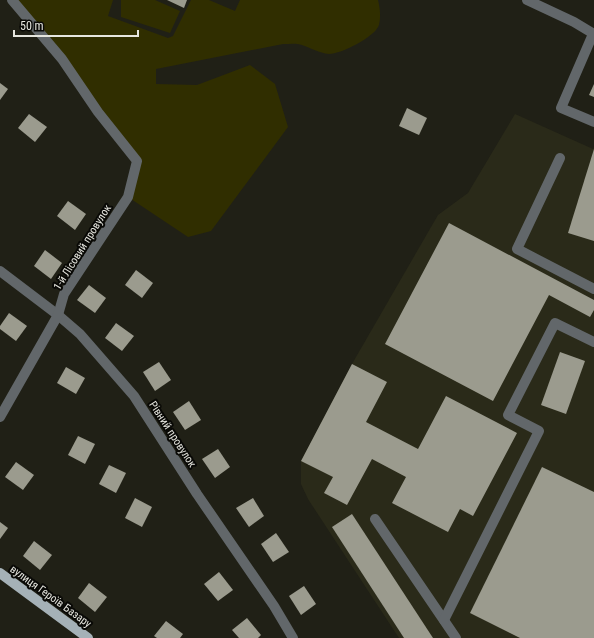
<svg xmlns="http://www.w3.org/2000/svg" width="594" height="638" viewBox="0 0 594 638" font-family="'Roboto Condensed',sans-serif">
<rect width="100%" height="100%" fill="#202016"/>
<path fill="#2a2a19" d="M515,114l78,35 1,-2v491h-195l-91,-139 -7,-15v-23l51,-97 86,-149 30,-22z"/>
<g fill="#302e00">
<path d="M12,0h101l-5,16 60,22 5,-2 18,-36h18l26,11 5,-11h138c2,8 3,17 1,25 -4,12 -38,29 -50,29 -10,-1 -18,-6 -27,-9 -5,-2 -13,-1 -19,-1l-127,25v15l41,1 53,-20 25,19 13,43 -77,104 -23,6 -60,-40 8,-36z"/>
<path d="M121,0h34l25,11 -10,22 -49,-16z"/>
</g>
<g fill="#9b9b8e">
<path d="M167,0h20l-3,8z"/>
<path d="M0,83l8,6 -8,11z"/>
<path d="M594,84v13l-5,-2z"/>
<path d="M407,108l20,10 -8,17 -20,-9z"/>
<path d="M29,114l18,13 -12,15 -17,-14z"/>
<path d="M594,149v92l-26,-8z"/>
<path d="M68,201l18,13 -11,16 -18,-14z"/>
<path d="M449,223l145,77v10l-4,7 -41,-22 -56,106 -108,-57z"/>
<path d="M45,250l17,13 -11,16 -17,-13z"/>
<path d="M136,270l17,13 -11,15 -17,-13z"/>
<path d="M89,285l17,13 -11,15 -18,-13z"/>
<path d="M9,313l18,13 -11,15 -16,-12v-3z"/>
<path d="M116,323l18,13 -12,15 -17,-13z"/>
<path d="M560,352l25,9 -19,53 -25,-9z"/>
<path d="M159,362l12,18 -16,11 -12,-19z"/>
<path d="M352,364l35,18 -21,40 52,27 28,-53 71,37 -44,83 -13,-7 -12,23 -56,-29 14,-26 -34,-18 -25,46 -23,-12 9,-16 -32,-16z"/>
<path d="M66,367l19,11 -9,16 -19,-11z"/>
<path d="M189,401l12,19 -16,10 -12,-18z"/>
<path d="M78,436l17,8 -10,20 -17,-9z"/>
<path d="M218,449l12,18 -15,11 -13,-19z"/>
<path d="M16,462l18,13 -11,15 -18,-13z"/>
<path d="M109,465l17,8 -10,20 -17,-9z"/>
<path d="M542,467l52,25v146h-74l-50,-25z"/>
<path d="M135,498l17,9 -10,20 -17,-9z"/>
<path d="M253,498l11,18 -15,11 -13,-19z"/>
<path d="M352,514l81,124h-29l-72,-111z"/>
<path d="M0,522l8,6 -8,11z"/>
<path d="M276,533l13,19 -16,10 -12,-18z"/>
<path d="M34,541l18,14 -12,15 -17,-14z"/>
<path d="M219,572l14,18 -15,11 -14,-17z"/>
<path d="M89,583l18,14 -12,15 -17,-14z"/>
<path d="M304,586l12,18 -15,11 -12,-19z"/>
<path d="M247,618l14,17 -3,3h-19l-7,-8z"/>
<path d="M166,621l17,13 -3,4h-23l-3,-2z"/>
</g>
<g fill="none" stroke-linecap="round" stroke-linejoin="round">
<g stroke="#62676a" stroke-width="10">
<path d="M527,0l47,22 20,12"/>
<path d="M593,34l-32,74 33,14"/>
<path d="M560,158l-43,91 77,40"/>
<path d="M0,271l58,44 22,19 54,62 63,98 77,112 19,32"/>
<path d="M0,417l58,-102 6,-21 64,-97 9,-36 -39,-49 -36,-53 -50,-59"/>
<path d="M375,519l81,119"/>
<path d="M444,620l95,-189 -31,-16 47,-92 39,19"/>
</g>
<path stroke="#a5b1b7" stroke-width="10" d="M0,573l88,65"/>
</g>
<g text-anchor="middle" stroke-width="4" stroke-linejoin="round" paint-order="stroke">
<g font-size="11" fill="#e6e6df" stroke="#090906">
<text transform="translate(82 247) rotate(-58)" y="4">1-й Лісовий провулок</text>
<text transform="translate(173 434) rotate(57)" y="4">Рівний провулок</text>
<text transform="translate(51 596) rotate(36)" y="4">вулиця Героїв Базару</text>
</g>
</g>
<path d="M14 30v6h124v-6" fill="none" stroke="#e6e6df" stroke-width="2"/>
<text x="20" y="30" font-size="12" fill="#e6e6df" stroke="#090906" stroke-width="3" paint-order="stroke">50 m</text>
</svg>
